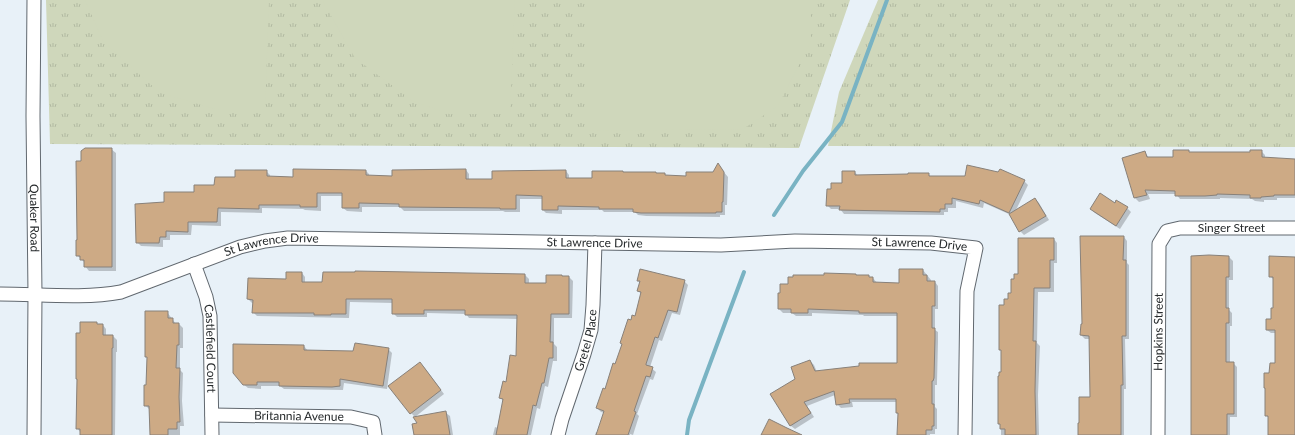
<svg xmlns="http://www.w3.org/2000/svg" width="1295" height="435" viewBox="0 0 1295 435" font-family="Lato,sans-serif">
<defs>
<pattern id="park-tufts" width="24" height="20" patternUnits="userSpaceOnUse"><rect width="24" height="20" fill="#cfd7bb"/><path d="M3 7l-1-3M5 7V3M7 7l1-3M15 17l-1-3M17 17v-4M19 17l1-3" fill="none" stroke="#b2b9a1"/></pattern>
</defs>
<rect width="100%" height="100%" fill="#e8f1f8"/>
<g fill="url(#park-tufts)">
<path d="M46,0h804l-51,148 -749,-4z"/>
<path d="M878,0h417v147l-467,-1 11,-54z"/>
</g>
<g fill="#cfd7bb">
<path d="M85,0h184l-4,110h-46l-59,-17 -57,-52z"/>
<path d="M322,0h193l-5,114h-61l-36,-13 -58,-43z"/>
<path d="M586,0h225v41l-33,65 -35,23 -157,2z"/>
</g>
<g fill="#0003">
<path d="M111,149l5,4v118h-27l-4,-5v-3l-8,-8z"/>
<path d="M1188,151l2,2h61l10,-2 4,4v3l30,2v38h-18v2h-13v2l-9,-1 -3,-2 -32,-1v1h-40l-4,-5h-28l2,5 -11,3 -4,-4 -12,-40 22,-6 4,6h25z"/>
<path d="M718,165l10,12 -1,28h-2v10h-5v2l-74,-1 -8,-1 -3,-3h-31l-2,-2h-40v4l-16,-1 -3,-3v-11h-23v13h-15l-2,-1h-99l-4,-4h-38v5l-15,-1 -4,-3v-12h-22v15l-16,-1 -2,-1 -41,-1v5l-41,-1v14l-29,-1 -1,10h-21v5h-7v7l-22,-1 -4,-4 28,-39 71,-25 30,-7 4,4v2l24,1 71,-8 4,4v2l24,1 73,-7 3,4v6h24l73,-9 3,4v4h24l31,-6 41,1 2,3h20l26,-4z"/>
<path d="M855,172l3,4 70,-2 3,3 93,4 4,4 -13,27 20,-13 4,4 10,17 -25,15 -4,-4 -9,-16 -27,-12 -1,5 -27,-7v7h-8v4h-4v3l-100,-1 -4,-5h-9l-4,-4 5,-15 11,-6z"/>
<path d="M1115,204l12,4 4,4 -11,17 -25,-16 -4,-4z"/>
<path d="M1124,237l3,4v22l2,2v74h-4l1,50h-2v46h-45l12,-37 -1,-59h-5l-4,-4z"/>
<path d="M1054,239l3,4v20h-3v29h-16l-1,51 3,3 -2,49 1,40h-38v-9l-2,-3 3,-50v-22l-2,-1 5,-44 7,-12 3,-14z"/>
<path d="M1229,257l4,4v19h-4v30l3,3v13h-2v37h3l4,4v50h-7v18h-38z"/>
<path d="M1295,258v177h-26v-17l-3,-3 4,-41 6,-10v-31h-5l-4,-3 5,-10 2,-11v-29l-4,-4z"/>
<path d="M923,270l8,10v2h4l3,4v23h-3v21l3,2v10l-1,40v3h-2v22l2,2v20h-2v5h-5v1h-32l1,-20 -2,-2v-11h-45l1,5 -12,1 -4,-4 -2,-9 -28,11 7,11 -19,12 -4,-3 -20,-31 25,-16 14,-18 4,4 3,7 81,-8v-48h-34l-1,-1 -51,-2v3h-16l-4,-3h-9l-4,-4v-15l10,-9 67,-10 1,1h11l2,2h3l4,5 23,1z"/>
<path d="M302,273l3,4v6l220,-8 4,4v5h18l22,-7 4,4 -1,37h-18v26l3,3v14h-4l-5,26 -3,-1 -5,23 -3,-1 -6,27h-38l2,-8 3,1 5,-27 -2,-3 16,-41 1,-38 -49,-1 -3,-4 -39,-1v4h-30l-4,-4v-10l-43,-1 -1,16 -92,-2 -4,-4 1,-9h-2l-4,-4z"/>
<path d="M638,281h46l4,4 -8,30 -8,-2 -10,28 -3,-1 -9,27 6,5 -3,8 -3,-1 -13,35 2,2 -6,19 -3,-1v1h-35l1,-3h2l6,-19 -3,-1 -4,-4 19,-43 15,-44 5,-4 6,-23 -4,-3 2,-8z"/>
<path d="M167,312l9,12h3l4,4v20h-3v22l3,3 -1,28 2,25h-4v9h-35h6l-2,-26 -4,-4 3,-46 -2,-3z"/>
<path d="M96,323l2,2h5l3,4v7h7l4,4v12h-1l-1,83h-34v-2l-4,-5 4,-94z"/>
<path d="M304,346l4,5 46,1 34,-3 4,4 -5,36 -43,-6 -1,7 -59,-1 -4,-3h-19v3l-13,-1 -5,-4z"/>
<path d="M424,367l20,27 -29,23 -4,-4z"/>
<path d="M446,413l4,3 3,19h-39l-2,-10 7,-2z"/>
</g>
<g fill="none" stroke-linecap="round" stroke-linejoin="round">
<g stroke="#79b3c3" stroke-width="4">
<path d="M774,215l29,-44 39,-49 45,-122"/>
<path d="M687,435l2,-15 55,-148"/>
</g>
</g>
<g fill="#cdaa85" stroke="#88817a">
<path d="M85,148h27v119h-28v-7h-4v-4h-4v-16h1l-1,-79h5v-10z"/>
<path d="M1173,150h16v2h61v-2h12v7l33,2v36h-21v1l-13,1v1h-11v-3l-33,-1v1l-12,1h-30v-5l-30,-1 2,5 -13,3 -12,-40 23,-7 2,6h26z"/>
<path d="M718,163l6,9 -1,30h-1v10h-6v1h-75l-8,-1v-3h-34v-2l-41,-1v4h-16v-14l-26,-1v14h-16v-1l-101,-1v-3l-40,-1v5h-17v-15h-25v14h-17v-2h-41v4l-41,-1 -1,14h-29v10l-22,-1v6h-6l-1,6h-23l-1,-39 29,-2v-10h30v-7h20l1,-8h20v-7h32v6l26,1v-8l73,1v5l26,1v-6l74,-1v10h26v-8l74,-1v8h26v-7h31v1h33v1h9v2l21,1v-4h27z"/>
<path d="M967,165l31,7 2,-3 25,11 -16,33 -29,-13 -1,4 -27,-6v6h-7v5h-5v3l-101,-2 1,-4h-14l1,-17h4v-6h11v-12h13v4l53,-1v-1h21v3h36z"/>
<path d="M1100,193l15,10 1,-3 12,7 -12,19 -26,-17z"/>
<path d="M1035,198l11,18 -27,16 -10,-18z"/>
<path d="M1080,236h44l-1,24h3v76h-4l1,49h-2v50h-43v-12h1v-26h11l-1,-61 -9,-1 1,-11h1z"/>
<path d="M1018,238h36v22h-4v28h-16l-1,53h3l-1,50 1,44h-31v-6h-5v-5h-2v-48h1v-4h2v-22h-2v-45h5v-6h4v-6h3v-14h3v-5h4z"/>
<path d="M1209,255l20,1v21h-3v31h3v15h-3v39h8v52h-7v21h-36v-179z"/>
<path d="M1269,256l26,1v178h-27v-19h-3v-28h-1v-15h5l1,-10h5v-33h-9v-11h5v-11h2v-31h-4z"/>
<path d="M640,269l45,11 -8,32 -9,-2 -10,28 -3,-1 -9,27v1l7,2 -3,10 -4,-1 -12,35 2,1 -8,23h-32l8,-24 -8,-3 7,-20 2,1 8,-26 2,1 7,-20 -2,-1 8,-24 3,1 1,-5 3,1 6,-24 -4,-1 3,-10h-3z"/>
<path d="M899,269h24v6h4v6h8v25h-3v22h3v10l-1,40 -1,3h-1v23h2v22h-2v4h-6v5h-29l1,-22h-2v-14h-47l1,4 -14,2 -2,-14 -30,11 7,11 -21,13 -20,-32 25,-15 -4,-12 19,-7 5,11 44,-5v-3h38v-50h-38v-2l-51,-2v4h-17v-4h-13v-16h2v-9h8v-7h5v-2h31v-2l32,1v1h13v2h4v5l26,1z"/>
<path d="M355,271l170,3v9h21v-8h16v1h7v38h-18l-1,28h3v16h-4l-5,25h-2l-6,23 -3,-1 -6,30h-31l7,-36 -4,-1 4,-17 3,1 4,-27 6,1 1,-41h-52v-5h-41v4h-32v-15h-46v15h-15v1h-17v-2h-62l1,-13 -6,-1 1,-21 38,1v-7h16v10h20l1,-10h32z"/>
<path d="M145,311h23v7h5v5h6v22h-2l-1,23h4l-1,29 1,25h-3v7h-9v6h-18l-1,-29h-5v-21h2l1,-28h-2z"/>
<path d="M80,322h17v2h6v11h10v13h-1v87h-32v-6h-4l1,-50h-1v-46h4z"/>
<path d="M355,343l34,5 -6,38 -43,-7v7l-8,1 -53,-1v-4h-22v3h-14l-10,-12v-29l71,1v5l49,1z"/>
<path d="M420,362l21,28 -31,24 -22,-28z"/>
<path d="M446,411l4,24h-36l-2,-11 5,-1 -4,-6z"/>
<path d="M769,419l18,9 15,7h-41z"/>
</g>
<g fill="none" stroke-linecap="round" stroke-linejoin="round">
<g stroke="#61686f" stroke-width="15">
<g id="street">
<path id="s1" d="M34,0l-1,116 2,178 -1,141"/>
<path id="s2" d="M194,264l12,33 4,19 2,119"/>
<path id="s3" d="M0,294c39,0 83,5 121,-2l119,-45 25,-6 23,-3 433,7 74,-4 136,2 45,5 -9,43 -2,144"/>
<path id="s4" d="M212,415l139,2 22,5 2,13"/>
<path id="s5" d="M558,435l4,-16 22,-65 7,-24 2,-25 2,-62"/>
<path id="s6" d="M1158,435l1,-191 8,-13 13,-3h115"/>
</g>
</g>
<use href="#street" stroke="#fff" stroke-width="13"/>
</g>
<g text-anchor="middle" stroke-width="3" stroke-linejoin="round" paint-order="stroke">
<g font-size="12" fill="#262a2c" stroke="#e8f1f8">
<text dy="4" stroke="none"><textPath href="#s1" startOffset="218">Quaker Road</textPath></text>
<text dy="4" stroke="none"><textPath href="#s6" startOffset="271">Singer Street</textPath></text>
<text dy="4" stroke="none"><textPath href="#s3" startOffset="604">St Lawrence Drive</textPath></text>
<text dy="4" stroke="none"><textPath href="#s3" startOffset="929">St Lawrence Drive</textPath></text>
<text dy="4" stroke="none"><textPath href="#s3" startOffset="280">St Lawrence Drive</textPath></text>
<text dy="4" stroke="none"><textPath href="#s6" startOffset="103">Hopkins Street</textPath></text>
<text dy="4" stroke="none"><textPath href="#s5" startOffset="99">Gretel Place</textPath></text>
<text dy="4" stroke="none"><textPath href="#s2" startOffset="87">Castlefield Court</textPath></text>
<text dy="4" stroke="none"><textPath href="#s4" startOffset="87">Britannia Avenue</textPath></text>
</g>
</g>
</svg>
